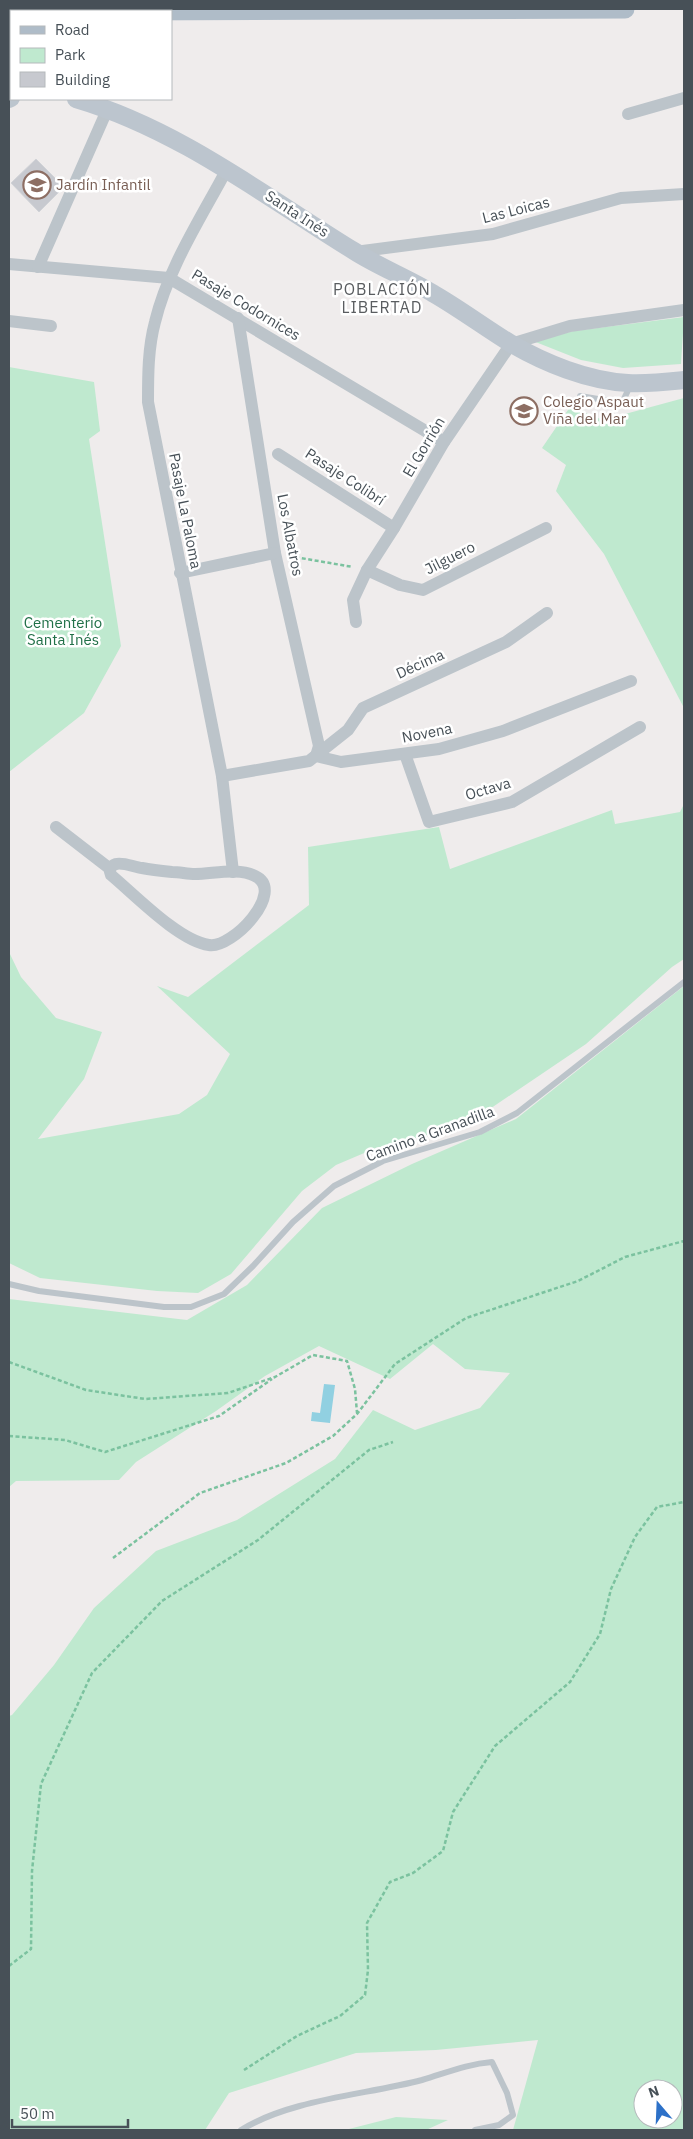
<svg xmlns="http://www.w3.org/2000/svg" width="693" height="2139" viewBox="0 0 693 2139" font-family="'IBM Plex Sans',sans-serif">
<rect width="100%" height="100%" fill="#efecec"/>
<g fill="#bfe9cf" fill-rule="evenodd">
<path d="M684,317l-3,47 -58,4 -42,-8 -48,-19 41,-10z"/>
<path d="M9,367l85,15 6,49 -11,8 32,207 -37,67 -75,59z"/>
<path d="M684,398v310l-80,-154 -48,-63 10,-26 -24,-17 28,-41 33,13z"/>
<path d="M684,804v155l-12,8 -86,77 -114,77 -37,12 -59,15 -40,17 -34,26 -71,83 -33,19 -41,-2 -117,-13 -31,-15v-311l12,25 35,41 46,14 -18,47 -46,60 141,-25 28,-19 23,-41 -73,-68 31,11 121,-92 -1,-58 131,-20 11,42 162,-59 3,14 65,-12z"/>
<path d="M684,986v1144h-171l25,-90 -102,10 -80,3 -127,40 -24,37h-196v-414l3,-1 42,-50 40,-57 62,-57 81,-31 98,-61 38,-49 42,20 65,-22 30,-35 -45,-4 -32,-25 -43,35 -71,-33 -54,30 -49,35 -80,51 -17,18 -103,1 -7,6v-188l178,21 60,-35 75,-77 90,-44 104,-45zM643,2089h30v30h-30z"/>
<path d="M396,2117l52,3 -22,10h-81z"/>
</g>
<path fill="#91d0e1" d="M324,1384l11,1 -5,38 -19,-2 1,-9 8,1z"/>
<path fill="#c7c9cf" stroke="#d1d3d7" d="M36,159l28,28 -25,25 -28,-29z"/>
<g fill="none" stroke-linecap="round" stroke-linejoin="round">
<g stroke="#7bc29f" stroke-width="2.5" stroke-dasharray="4 2.5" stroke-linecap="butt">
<path d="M289,556l64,11"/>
<path d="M9,1362l77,28 59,9 83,-6 47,-16 38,-22 34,6 8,28 2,24"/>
<path d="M9,1436l56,4 40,12 114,-36 53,-37"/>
<path d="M113,1558l87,-65 86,-30 47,-27 24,-22 38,-50 71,-46 112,-37 47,-24 59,-16"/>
<path d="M9,1966l22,-17 1,-78 9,-87 51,-111 70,-72 96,-61 111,-90 24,-8"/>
<path d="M244,2070l53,-34 43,-20 25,-21 3,-25 -1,-47 23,-41 23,-9 30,-22 10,-39 42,-66 75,-64 30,-48 11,-45 24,-52 22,-30 27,-5"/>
</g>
<g stroke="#bcc4ca" stroke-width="6">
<path d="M580,396l42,7 9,-19"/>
<path d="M9,1284l30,7 125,16h27l33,-13 29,-28 40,-44 41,-36 49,-25 97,-29 37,-19 167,-131"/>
<path d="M241,2130c50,-31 124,-35 181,-50 24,-7 45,-16 70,-18l15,31 6,22 -14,10 -24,5"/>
</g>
<g stroke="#bcc4ca" stroke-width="12">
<path d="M628,114l56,-16"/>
<path d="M227,169c-26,49 -59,99 -72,153 -7,26 -7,53 -7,80l74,374 11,96"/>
<path d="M355,252l138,-18 128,-36 63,-4"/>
<path d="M9,264l160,14 275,164"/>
<path d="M38,267l70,-159"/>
<path d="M238,318l37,235 44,193 -3,10"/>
<path d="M9,321l42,5"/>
<path d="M278,454l116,74"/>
<path d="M367,570l33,15 23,5 123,-62"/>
<path d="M180,573l95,-20"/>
<path d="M356,622l-3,-22 14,-30 27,-42 50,-86 67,-98 59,-18 114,-16"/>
<path d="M405,754l24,68 83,-20 128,-75"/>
<path d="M316,756l25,6 98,-13 64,-18 128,-50"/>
<path d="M222,776l87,-15 39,-31 15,-22 143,-66 41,-29"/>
<path d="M56,827l53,41 2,7c24,20 68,66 98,70 23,4 78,-54 46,-69 -17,-9 -42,-2 -60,-2 -8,0 -15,-2 -23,-2 -10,-1 -20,-2 -30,-4 -8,-1 -19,-6 -26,-4 -3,1 -4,2 -7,4"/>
</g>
<g stroke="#bcc5ce" stroke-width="18">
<path d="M9,99l2,-1"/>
<path d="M76,99c102,30 187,96 278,152 25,16 54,27 80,43 26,15 50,33 76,49 34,20 78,38 118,40 19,1 37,-1 56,-3"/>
</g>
<g stroke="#afbcc8" stroke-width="19">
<path d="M119,11l506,-2"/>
<path d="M9,12h2"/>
</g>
</g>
<defs>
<g id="school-ring" transform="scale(1.4375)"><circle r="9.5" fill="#fff" stroke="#8d6e63" stroke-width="1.5"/><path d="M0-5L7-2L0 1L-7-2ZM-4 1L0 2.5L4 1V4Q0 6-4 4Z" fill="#8d6e63"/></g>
</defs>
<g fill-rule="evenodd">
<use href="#school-ring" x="37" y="185"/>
<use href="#school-ring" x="524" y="411"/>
</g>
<g text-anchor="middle" stroke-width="5" stroke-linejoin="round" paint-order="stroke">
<g font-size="15" fill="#785e54" stroke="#fff" text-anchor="start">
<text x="56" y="190">Jardín Infantil</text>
<text x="543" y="407">Colegio Aspaut<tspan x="543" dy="17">Viña del Mar</tspan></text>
</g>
<g font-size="15" fill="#475057" stroke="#fff">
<text transform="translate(516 210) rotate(-14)" y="5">Las Loicas</text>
<text transform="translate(297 214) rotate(33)" y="5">Santa Inés</text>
<text transform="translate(246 305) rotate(31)" y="5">Pasaje Codornices</text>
<text transform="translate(424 447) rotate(-59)" y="5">El Gorrión</text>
<text transform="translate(345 477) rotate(33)" y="5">Pasaje Colibrí</text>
<text transform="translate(185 511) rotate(79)" y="5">Pasaje La Paloma</text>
<text transform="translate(290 535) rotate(79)" y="5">Los Albatros</text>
<text transform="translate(450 558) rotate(-27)" y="5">Jilguero</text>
<text transform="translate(420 664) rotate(-24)" y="5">Décima</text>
<text transform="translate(427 733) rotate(-11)" y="5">Novena</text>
<text transform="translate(488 789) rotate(-16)" y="5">Octava</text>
<text transform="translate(430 1134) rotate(-20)" y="5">Camino a Granadilla</text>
</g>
<g font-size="15" fill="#217048" stroke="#fff">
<text x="63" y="628">Cementerio<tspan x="63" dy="17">Santa Inés</tspan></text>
</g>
<g font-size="16" letter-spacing="1" fill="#5a5d60" stroke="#fff">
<text x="382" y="295">POBLACIÓN<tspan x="382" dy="18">LIBERTAD</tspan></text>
</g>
</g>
<rect width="693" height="2139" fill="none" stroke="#475057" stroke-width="20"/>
<rect x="10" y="10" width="162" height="90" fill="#ffffff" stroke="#b5b9bc"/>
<rect x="20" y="26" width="25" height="8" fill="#afbcc8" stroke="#b5b9bc"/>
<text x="55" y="35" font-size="15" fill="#475057">Road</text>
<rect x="20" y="48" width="25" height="15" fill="#bfe9cf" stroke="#b5b9bc"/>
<text x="55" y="60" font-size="15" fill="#475057">Park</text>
<rect x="20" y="72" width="25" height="15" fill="#c7c9cf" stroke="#b5b9bc"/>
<text x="55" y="85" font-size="15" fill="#475057">Building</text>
<g transform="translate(658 2104) rotate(341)"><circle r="24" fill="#ffffff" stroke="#b5b9bc"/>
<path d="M0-4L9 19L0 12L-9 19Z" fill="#2d71c8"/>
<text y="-8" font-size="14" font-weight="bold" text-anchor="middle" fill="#475057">N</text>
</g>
<path d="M12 2119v8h116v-8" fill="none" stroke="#475057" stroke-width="2.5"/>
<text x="20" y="2119" font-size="15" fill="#475057" stroke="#ffffff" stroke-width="4" paint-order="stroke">50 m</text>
</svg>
